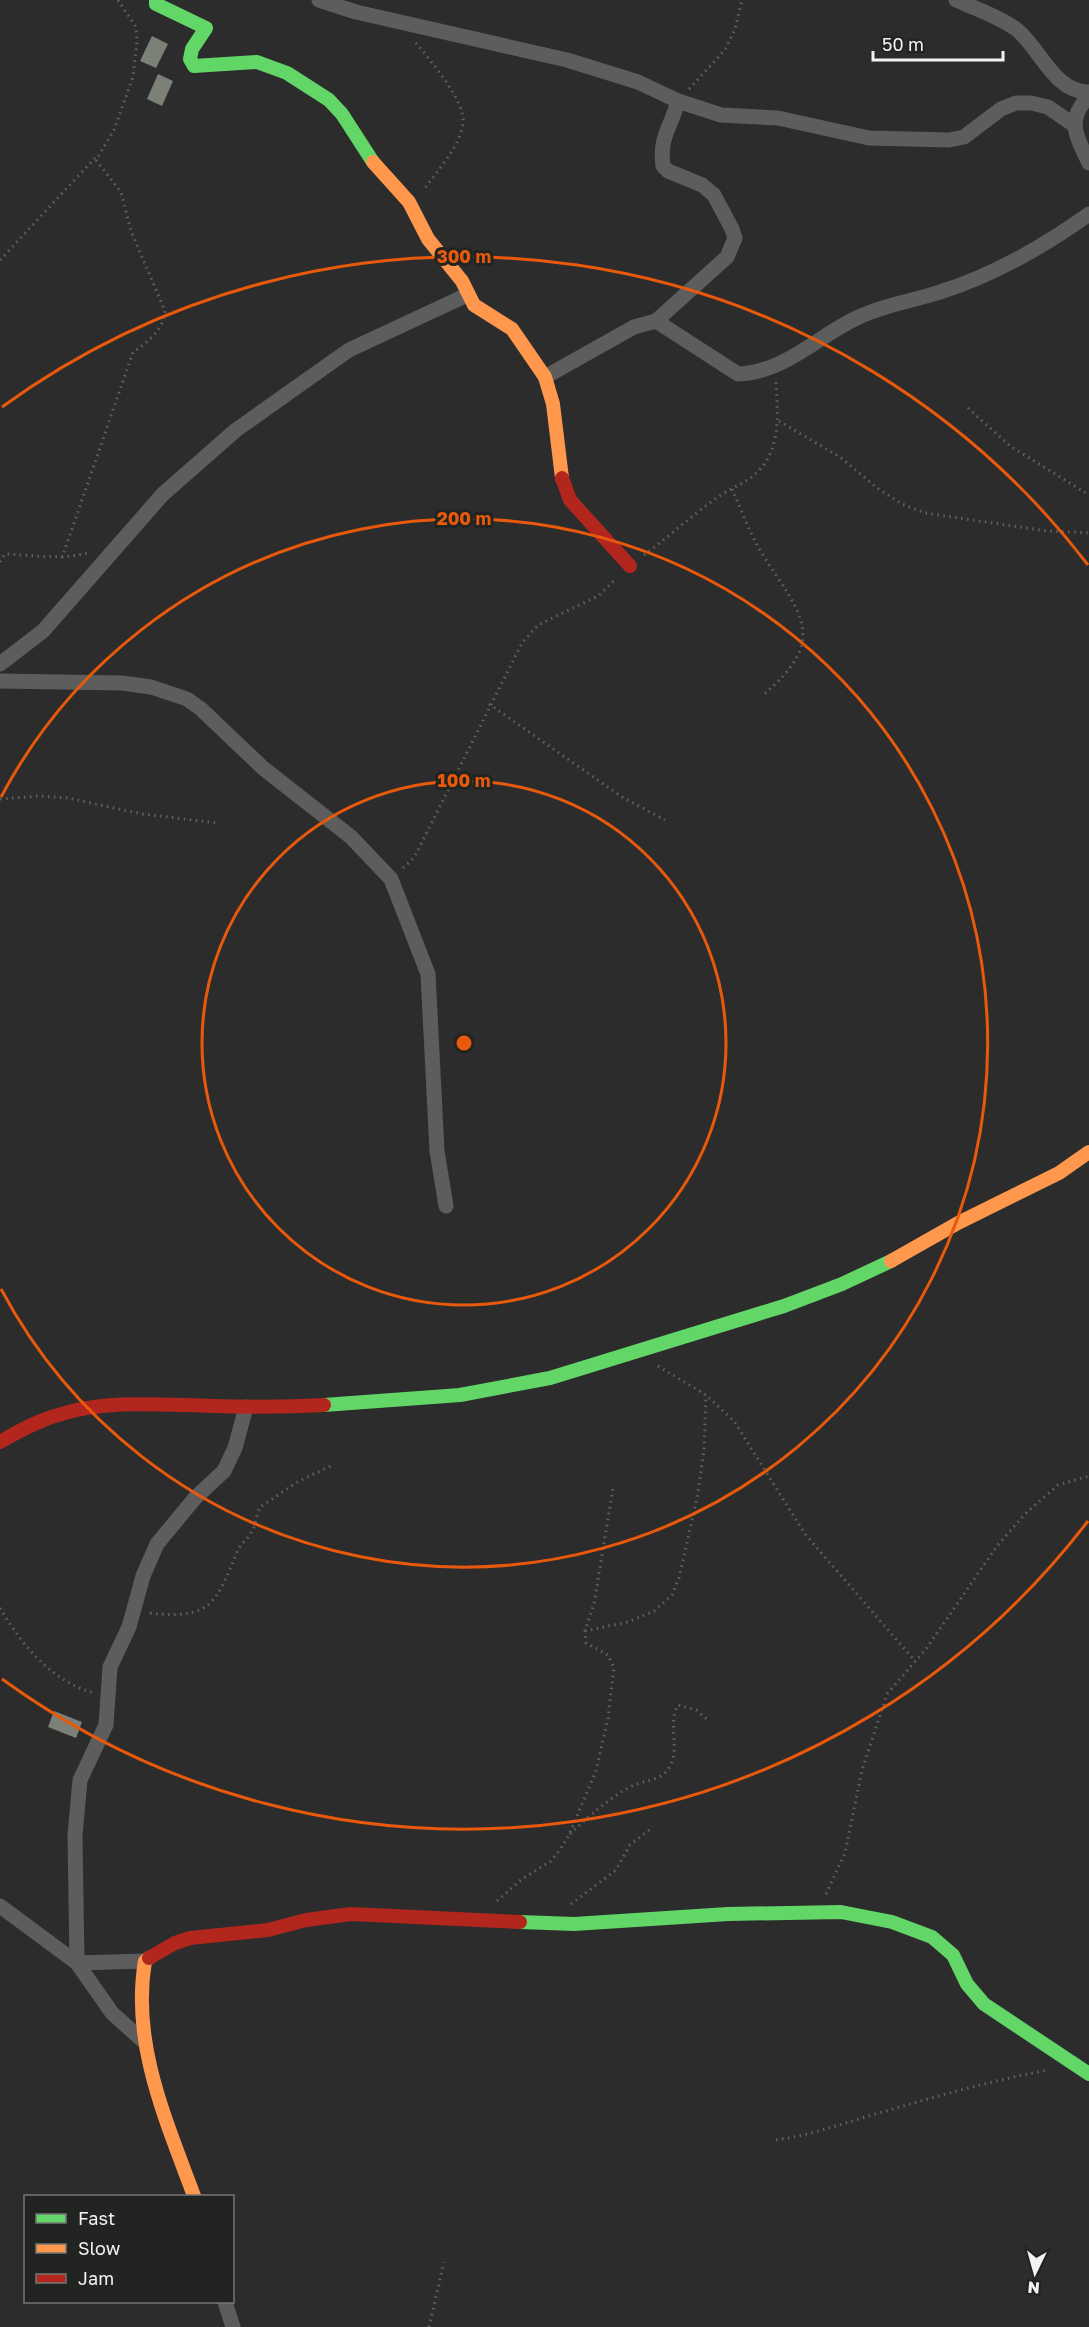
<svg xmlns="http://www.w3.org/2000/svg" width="1089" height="2327" viewBox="0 0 1089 2327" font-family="'Golos Text',sans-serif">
<rect width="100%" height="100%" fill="#2c2c2c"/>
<g fill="#7b8177">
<path d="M152,36l16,8 -12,24 -16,-7z"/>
<path d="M158,74l15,7 -11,25 -15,-7z"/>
<path d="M54,1711l28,11 -6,16 -28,-11z"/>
</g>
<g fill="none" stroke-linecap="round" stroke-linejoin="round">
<g stroke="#626262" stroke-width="3" stroke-dasharray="1.5 4.5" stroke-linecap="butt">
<path d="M416,43c14,17 50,59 47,80 -3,24 -26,48 -40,68"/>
<path d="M689,89l36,-39 10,-21 7,-29"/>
<path d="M0,260l95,-102"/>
<path d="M968,408l42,38 79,49"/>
<path d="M779,421l61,36 37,31 25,16 23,9 122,18 42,2"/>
<path d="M732,489c9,20 17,43 29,63 39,62 70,86 1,144"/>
<path d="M644,555c26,-19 50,-42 77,-60 9,-6 19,-10 28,-16 33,-23 29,-62 27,-97"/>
<path d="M62,558l71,-206c14,-9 31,-23 32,-41l-34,-80 -10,-39 -25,-32 18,-30 19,-53 4,-36 -1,-14 -18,-27"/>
<path d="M0,562l5,-8c29,1 54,6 83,-1"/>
<path d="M489,704l133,93 43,23"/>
<path d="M0,799l40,-3 28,2 74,16 76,9"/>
<path d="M403,868l11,-10 108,-215 16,-18 60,-29 18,-17"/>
<path d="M658,1366l48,29 28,26 71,113 110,127"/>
<path d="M0,1608c21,36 52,74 94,85"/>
<path d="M150,1613c61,7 66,-10 87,-61 3,-8 10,-12 14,-19 5,-7 5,-17 9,-26l39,-26 34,-16"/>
<path d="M585,1631l43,-9 26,-11 18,-16 7,-17 18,-80 7,-47 2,-56"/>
<path d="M570,1834c19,-18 39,-36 62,-48 12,-6 29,-5 37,-18 12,-18 -2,-45 9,-63l18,5 13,11"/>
<path d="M826,1894l19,-41 17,-83 25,-76 39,-45 71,-103 28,-32 33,-29 31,-9"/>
<path d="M497,1901l25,-22 29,-18 8,-10 10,-16 27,-64 12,-53 6,-50 -6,-13 -22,-12 -1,-12 9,-27 19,-116"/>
<path d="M571,1904l45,-34 14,-25 23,-18"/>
<path d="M776,2140c36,-5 68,-17 103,-27 56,-16 113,-33 170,-43"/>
<path d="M429,2327l15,-65"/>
</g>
<g stroke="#5d5d5d" stroke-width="15">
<path d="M319,0l37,12 211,48 71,22 40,19 43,14 57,3 91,20 80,2 15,-3 37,-28 15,-6h15l17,4 26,18"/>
<path d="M956,0c20,9 42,16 60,29 23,17 38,64 73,63"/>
<path d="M1084,92l3,6c-21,24 -10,39 2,65"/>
<path d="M656,321l82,53c47,-1 83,-41 123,-58 26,-12 52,-15 79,-24 52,-16 104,-46 149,-78"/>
<path d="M545,377l89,-50 22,-6 71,-64 8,-19 -3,-9 -18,-34 -12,-10 -34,-14 -5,-5c-4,-30 8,-38 15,-65"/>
<path d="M0,664l43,-33 120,-137 73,-64 113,-80 118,-55"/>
<path d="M0,681l122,2 29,4 36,12 14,10 62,59 88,69 40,42 37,95 9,177 9,55"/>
<path d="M0,1906l77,57 68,-2"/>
<path d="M142,2040l-30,-27 -35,-50 -2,-128 5,-55 26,-55 4,-58 19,-40 14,-51 14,-32 38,-46 29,-27 11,-23 11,-41"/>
<path d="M225,2302l8,25"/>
</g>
<g stroke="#63d668" stroke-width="14">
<path d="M156,0v4l50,24 -14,21 -2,10 4,7 63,-4 30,11 42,27 13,14 31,48"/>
<path d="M324,1405l136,-10 90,-17 234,-72 58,-22 49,-23"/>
<path d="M520,1922l54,2 154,-10 113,-2 51,10 40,15 21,18 14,29 17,20 105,70"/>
</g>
<g stroke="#ff974d" stroke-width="14">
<path d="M373,162l36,40 19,37 34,42 12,24 38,24 33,48 8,27 9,74"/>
<path d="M891,1261l67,-38 101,-50 30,-21"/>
<path d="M149,1958l-4,3c-14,82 21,159 49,235"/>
</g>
<g stroke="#b3261e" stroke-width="14">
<path d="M562,478l8,22 60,66"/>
<path d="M0,1442c19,-11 37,-21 58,-27 50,-16 104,-10 155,-9 37,1 74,1 111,-1"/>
<path d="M149,1958l26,-15 15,-5 78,-8 38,-10 45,-6 169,8"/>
</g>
</g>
<g fill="none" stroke="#e8590c" stroke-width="3">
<circle cx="464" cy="1043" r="262"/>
<path d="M1 797A524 524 0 1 1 1 1289"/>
<path d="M1088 1521A786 786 0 0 1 2 1679M2 407A786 786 0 0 1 1088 565"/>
</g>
<circle cx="464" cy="1043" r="9" fill="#e8590c" stroke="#222421" stroke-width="3"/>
<g font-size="18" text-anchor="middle" font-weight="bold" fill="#e8590c" stroke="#222421" stroke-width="6" stroke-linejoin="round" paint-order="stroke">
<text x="464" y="263">300 m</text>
<text x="464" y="525">200 m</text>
<text x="464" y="787">100 m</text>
</g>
<rect x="24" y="2195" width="210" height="108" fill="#222421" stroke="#757774" stroke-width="1.5"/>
<rect x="36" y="2214" width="30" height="9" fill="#63d668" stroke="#757774" stroke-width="1.5"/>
<text x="78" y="2225" font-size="18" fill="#f2f3f1">Fast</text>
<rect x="36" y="2244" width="30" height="9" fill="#ff974d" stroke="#757774" stroke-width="1.5"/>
<text x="78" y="2255" font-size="18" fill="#f2f3f1">Slow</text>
<rect x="36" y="2274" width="30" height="9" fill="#b3261e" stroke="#757774" stroke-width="1.5"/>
<text x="78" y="2285" font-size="18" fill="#f2f3f1">Jam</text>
<g transform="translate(1035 2273) rotate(185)" stroke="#222421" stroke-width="4.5" paint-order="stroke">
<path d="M0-4.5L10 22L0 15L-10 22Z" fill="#f2f3f1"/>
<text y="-9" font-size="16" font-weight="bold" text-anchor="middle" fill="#f2f3f1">N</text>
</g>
<path d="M873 51v9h130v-9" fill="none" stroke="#f2f3f1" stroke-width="3"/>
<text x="882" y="51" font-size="18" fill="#f2f3f1" stroke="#222421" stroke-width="4.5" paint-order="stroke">50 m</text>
</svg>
